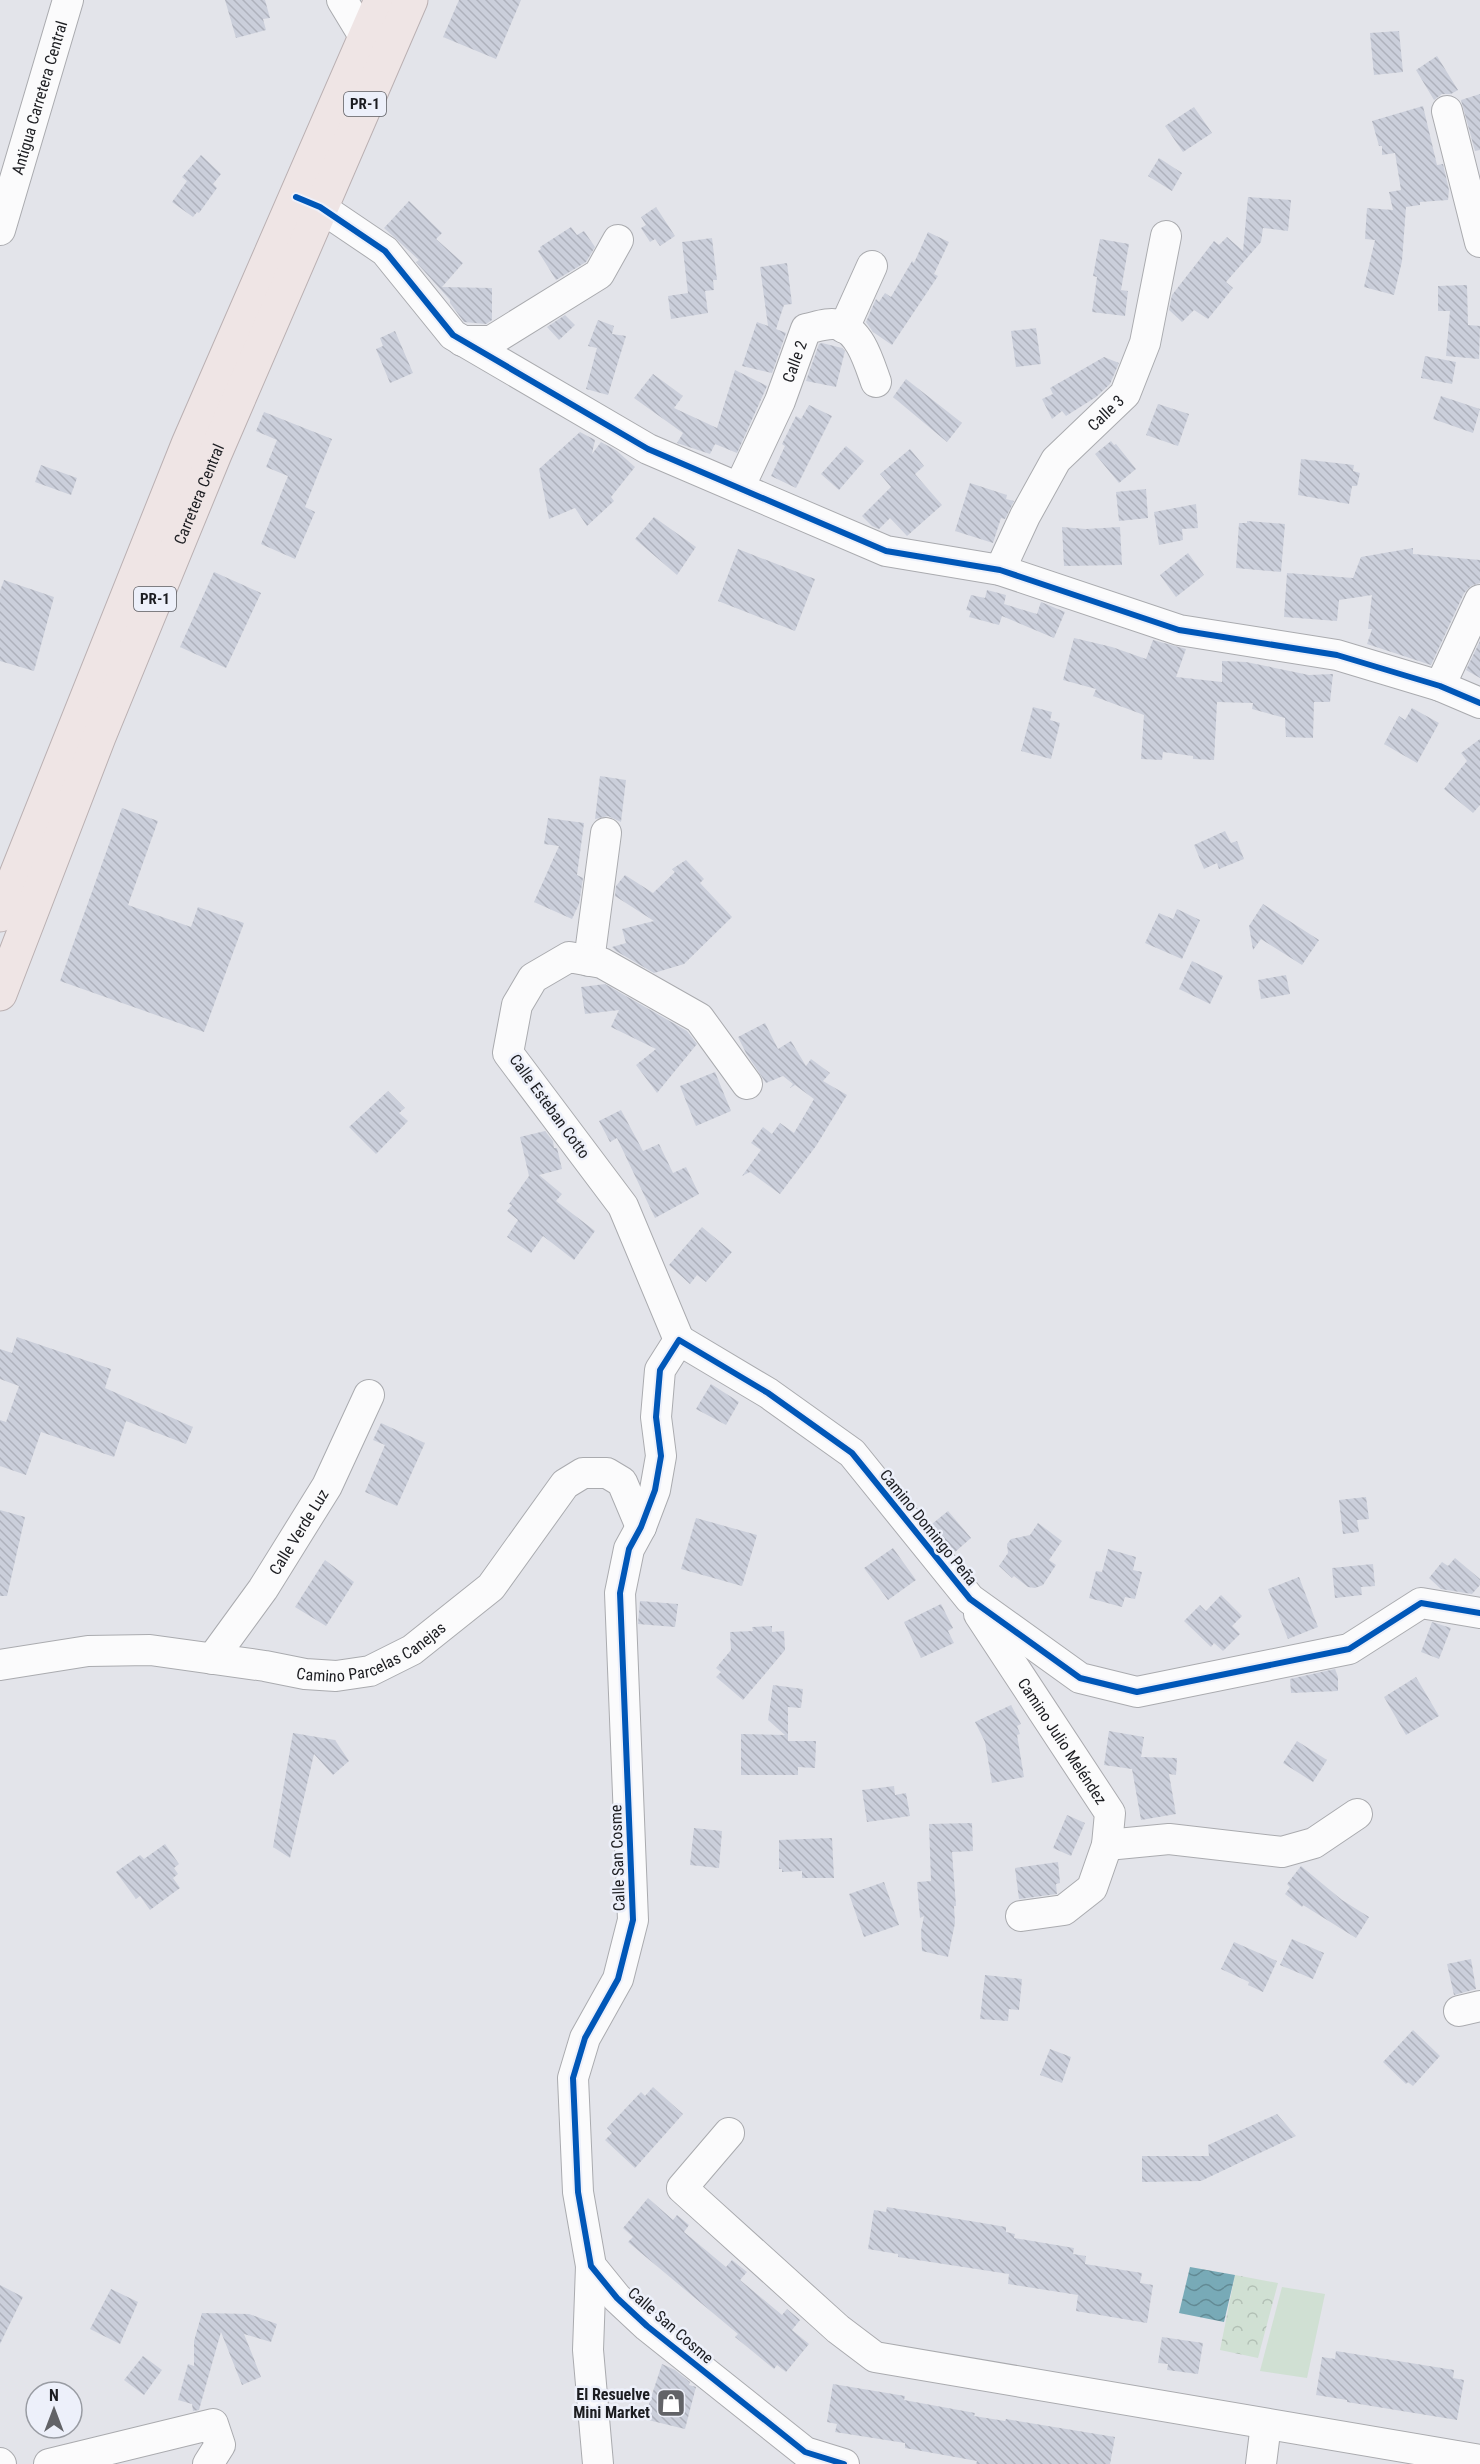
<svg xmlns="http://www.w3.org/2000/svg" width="1480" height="2464" viewBox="0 0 1480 2464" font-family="'Roboto Condensed',sans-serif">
<defs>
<pattern id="forest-crowns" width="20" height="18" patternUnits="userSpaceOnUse" patternTransform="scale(1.5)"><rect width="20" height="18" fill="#d0e0d3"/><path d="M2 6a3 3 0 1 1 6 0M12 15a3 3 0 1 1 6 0" fill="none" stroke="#b2c0b5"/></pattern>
<pattern id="water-waves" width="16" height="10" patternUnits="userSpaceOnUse" patternTransform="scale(1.5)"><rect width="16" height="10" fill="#78aab7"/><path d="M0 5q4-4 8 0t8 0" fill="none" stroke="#628a94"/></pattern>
<pattern id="building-back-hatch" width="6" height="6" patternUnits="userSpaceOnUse" patternTransform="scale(1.5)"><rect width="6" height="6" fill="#cbcfdb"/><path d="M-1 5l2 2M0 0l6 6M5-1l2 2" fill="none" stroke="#aeb1bc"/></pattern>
</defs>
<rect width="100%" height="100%" fill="#e3e4ea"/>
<path fill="#d0e0d3" d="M1282,2287l43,7 -18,84 -47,-7z"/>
<path fill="url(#forest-crowns)" d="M1235,2275l43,8 -20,75 -38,-8z"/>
<path fill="url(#water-waves)" d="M1190,2267l45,8 -11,47 -45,-9z"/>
<g fill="url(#building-back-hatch)">
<path d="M225,0h40l5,18 -7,1 3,11 -30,8z"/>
<path d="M459,0h62l-25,59 -53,-22z"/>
<path d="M1399,31l4,41 -29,3 -4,-42z"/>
<path d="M1437,56l21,34 -7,4h-9l-8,6 -18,-30z"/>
<path d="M1480,94v56l-5,1 -14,-51z"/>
<path d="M1423,106l14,59 6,-1 6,26 -1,10 -28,2v3l-14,2 -4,54 -8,34 -30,-8 11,-47 -10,-1 2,-31 26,2 -4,-18 12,-2 -6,-37 -13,2v-9h-3l-7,-25z"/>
<path d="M1194,107l18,26 -29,19 -18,-26z"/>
<path d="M201,155l20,19 -8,10 4,4 -18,25 -2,-1 -4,5 -21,-15 15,-21 -5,-4z"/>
<path d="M1159,158l23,15 -10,18 -24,-15z"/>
<path d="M1248,197l43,3 -3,31 -25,-3 -2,14 -35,40 7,6 -25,31 -14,-9 -12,12 -13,-12 3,-15 42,-54 5,4 8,-8 16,14z"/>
<path d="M409,201l33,32 -6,6 27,24 -21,24 50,1v32l-6,4 -22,-2 -14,-19v-3l-34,-38 3,-2 -35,-32z"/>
<path d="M656,207l19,29 -15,10 -5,-7 -5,3 -9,-14 5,-3 -5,-8z"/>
<path d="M571,227l6,8 7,-4 11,16 -9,15 -30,18 -18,-29 3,-2 -1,-2z"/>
<path d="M928,232l21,10 -15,32 4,2 -46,69 -19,-13 -7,-10 10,-23 3,3 6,-9 6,4 21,-36 2,2z"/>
<path d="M712,238l5,42h-4l1,10 -9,1 3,22 -37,6 -3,-23 20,-3 -6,-51z"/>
<path d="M1100,239l29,5 -8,46 7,1 -3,25 -33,-4 5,-35 -4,-1z"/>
<path d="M787,263l5,41 -8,1 -8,24 10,4 -14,40 -30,-7 15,-44 11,4 -8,-59z"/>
<path d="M1467,285l1,40 12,1 -1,33 -33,-3 4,-45h-12v-25z"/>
<path d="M565,315l10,10 -16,15 -12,-13z"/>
<path d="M598,320l16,6 -2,8 14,2 -18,59 -22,-6 11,-41 -9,-2z"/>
<path d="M1036,328l5,36 -25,3 -5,-36z"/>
<path d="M395,331l18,42 -23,10 -14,-34 7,-3 -3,-8z"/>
<path d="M822,343l20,5 3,3 -9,36 -30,-6 13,-37z"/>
<path d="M1425,356l31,6 -4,22 -31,-6z"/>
<path d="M1104,357l15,6 -9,21 -14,13 -30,19 -4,-5 -10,8 -10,-20 11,-5 -3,-6z"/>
<path d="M735,370l32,16 -30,67 -22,-9 -5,10 -33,-11 6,-10 -49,-35 19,-24 30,22 -9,12 43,20z"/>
<path d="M906,379l56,44 -15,19 -54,-45z"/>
<path d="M1441,396l39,13 -7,24 -40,-14z"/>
<path d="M1158,404l31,10 -11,32 -32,-11z"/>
<path d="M809,405l23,11 -36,72 -25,-12 14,-30 -3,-2 14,-28 5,3z"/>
<path d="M264,412l68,27 -27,68 10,5 -20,47 -34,-15 27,-68 -22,-9 11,-27 -21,-9z"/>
<path d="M580,432l15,8 -3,14 9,-12 16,9 18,16 -24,30 3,4 -27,25 -12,-18 -26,11 -10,-50z"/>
<path d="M1111,441l3,4 2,-1 20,25 -17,14 -24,-29z"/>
<path d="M846,446l18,15 -25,29 -18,-16z"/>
<path d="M910,449l14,17 -9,8 27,31 -35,31 -17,-18 -11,11 -7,-3 -10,-10 29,-29 -11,-13z"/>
<path d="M1301,459l53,6 -1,6 7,2 -3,13h-5l-3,18 -51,-9z"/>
<path d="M41,465l36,13 -6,17 -36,-13z"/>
<path d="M970,483l37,12 -1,4 8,2 -9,18 -4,-1 -8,25 -38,-12z"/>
<path d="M1146,489l2,29 -29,3 -3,-29z"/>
<path d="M1196,504l2,24 -16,1 1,11 -24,5 -5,-33z"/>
<path d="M654,517l42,30 -19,28 -42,-36z"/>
<path d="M1247,521l38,3 -4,48 -45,-4 3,-45h8z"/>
<path d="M1062,527l24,2 34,-2 2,38 -58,1z"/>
<path d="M1413,548v6l67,6v23l-9,3 -7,7 -33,72 -64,-21 5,-15h-4l4,-34 -33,5 -2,21 -53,-4 3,-44 66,5 8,-21z"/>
<path d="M738,549l77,30 -20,52 -77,-30z"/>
<path d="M1188,553l16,22 -28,22 -16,-22z"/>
<path d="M214,572l47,21 -35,75 -46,-21z"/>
<path d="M4,580l50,17 -20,74 -34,-10v-70z"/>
<path d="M987,590l19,5 -2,9 33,10 4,-12 24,10 -11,26 -52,-22 -3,9 -30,-8 2,-6 -5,-1 5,-15 14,3z"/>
<path d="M1074,638l38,9 34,12 7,-19 33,9 -10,28 46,5v-21l24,1 63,13 24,-1 -3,28h-16l-1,36 -27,-1 -1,-19 -33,-9 1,-6 -36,-1 -3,58 -21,-1v-3l-30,-4 -1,8 -21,-1 3,-44 -51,-19 3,-7 -33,-9z"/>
<path d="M1480,641v37l-14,-8z"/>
<path d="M1033,707l19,5 -2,8 10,3 -9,36 -30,-8z"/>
<path d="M1412,708l27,15 -22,40 -33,-19 15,-28 6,4z"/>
<path d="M1480,739v66l-7,8 -29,-24 23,-28 -6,-8z"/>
<path d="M600,776l26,4 -5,42 -13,-6 -13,3z"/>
<path d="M122,808l36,13 -30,84 63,22 7,-20 46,16 -40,109 -144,-51z"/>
<path d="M548,818l36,5 -7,52 6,3 -4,26 -7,15 -38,-17 25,-56 -15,-2z"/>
<path d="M1225,831l6,12 6,-2 7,18 -25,10 -2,-6 -13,6 -10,-24z"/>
<path d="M686,860l18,19 -4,4 32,34 -48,47 -30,9 -38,-22 -4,-4 14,-4 -4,-14 32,-8 -39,-25 1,-10 9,-11 28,18 22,-21 -3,-3z"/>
<path d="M1263,904l56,36 -17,25 -41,-26 -8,11 -4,-24z"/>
<path d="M1177,909l23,11 -18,39 -37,-16 14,-30 14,6z"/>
<path d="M1192,961l31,15 -13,28 -31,-15z"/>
<path d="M1286,975l4,19 -29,5 -3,-19z"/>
<path d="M605,984l82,47 10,13 -40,49 -21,-28 20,-16 -45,-22 8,-17 -34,4 -4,-27z"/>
<path d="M765,1023l13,26 13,-8 15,25 5,-7 19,14 -7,8 24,14 -31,51 -36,48 -30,-22 -8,4 19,-26 -10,-7 12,-16 9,7 8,-11 14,10 20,-34 -19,-14 -5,3 3,-4 -10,-8 -17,7 -20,-30 -8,-16z"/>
<path d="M715,1072l16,39 -35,15 -16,-40z"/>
<path d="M388,1091l17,17 -6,5 9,8 -32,33 -27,-27z"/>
<path d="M621,1110l22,41 16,-7 14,29 13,-6 13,27 -44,24 -38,-80 -7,4 -11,-21z"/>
<path d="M545,1131l8,10 1,7h3l5,21 -23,6 23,19 -6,7 39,30 -21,29 -31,-24 -12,17 -24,-16 11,-17 -11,-9 5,-6 -3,-1 20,-28 -9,-39z"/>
<path d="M702,1227l30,25 -26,30 -9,-7 -7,9 -21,-19z"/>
<path d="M17,1337l94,32 -6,19 88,39 -7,17 -60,-23 -12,36 -73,-25 -15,43 -26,-9v-46l6,2 13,-36 -19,-7v-30l12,4z"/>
<path d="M711,1384l28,18 -13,23 -30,-16z"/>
<path d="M381,1423l44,20 -28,63 -32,-14 20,-47 -12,-5z"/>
<path d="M1366,1497l3,22 -12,1 2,12 -16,2 -4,-34z"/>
<path d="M0,1510l25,7 -18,79h-7z"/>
<path d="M948,1511l23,27 -16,14 -23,-28z"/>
<path d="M696,1518l61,17 -15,51 -61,-17z"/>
<path d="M1038,1523l24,18 -13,19 7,5 -13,20 -8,3 -7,-1 -14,-11 -2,2 -13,-12 9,-13 -1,-9 4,-5 19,-4z"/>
<path d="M893,1548l23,32 -28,20 -24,-32z"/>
<path d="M1108,1549l28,8 -3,13 9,2 -7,27 -10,-2 -3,10 -33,-9 7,-27 6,1z"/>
<path d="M1455,1558l25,21v6l-8,9 -31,-5 -12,-11 13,-16 6,4z"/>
<path d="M325,1560l29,22 -28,44 -31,-19z"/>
<path d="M1373,1564l2,22 -14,1 1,8 -27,3 -3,-30z"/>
<path d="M1299,1577l19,50 -30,12 -20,-50z"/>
<path d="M1221,1595l21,21 -10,10 8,8 -17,17 -9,-8 -3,4 -27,-26 16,-16 6,6z"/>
<path d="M640,1601l38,3 -3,23 -37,-3z"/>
<path d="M941,1604l12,24 -5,3 6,12 -33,15 -17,-36z"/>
<path d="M1432,1622l19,6 -12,31 -18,-7z"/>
<path d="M772,1626v6l12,-1 1,19 -42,50 -27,-23 5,-5 -5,-4 15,-18 -1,-18 23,-1 -1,-4z"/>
<path d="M1335,1669l3,8v14l-47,2 -1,-14z"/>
<path d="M1416,1677l23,39 -33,19 -22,-38z"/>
<path d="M773,1685l30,4 -2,19 -13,-1v34h28l-1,27 -17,-1v8h-57v-41l44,1 -17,-15z"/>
<path d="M1011,1705l10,19 -4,2 3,8 -3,1 7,42 -32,6 -7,-41 -10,-20z"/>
<path d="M1109,1731l35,6 -3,20 36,1 -1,17 -7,-1 7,40 -35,6 -9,-51 -28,-4z"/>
<path d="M293,1733l42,7 14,21 -16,14 -19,-21 -24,104 -17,-11z"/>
<path d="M1297,1741l30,19 -14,22 -30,-19z"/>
<path d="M894,1786l1,9 11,-2 4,23 -43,6 -5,-32z"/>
<path d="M1067,1815l18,8 -14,33 -18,-8z"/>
<path d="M972,1823l1,28 -21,1 4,54h-2l1,17 -7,34 -26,-6 -1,-20 3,-15 -4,2 -3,-36 14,-1 -2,-57z"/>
<path d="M694,1828l28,3 -3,37 -29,-3z"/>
<path d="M832,1838l2,40h-32v-7l-20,1v-3h-3v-29z"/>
<path d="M165,1844l14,20 -5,4 4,6 -5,4 7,10 -30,22 -10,-14 -4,3 -20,-27 24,-17 4,4z"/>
<path d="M1058,1862l2,21 -4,1 1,10 -38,5 -4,-31z"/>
<path d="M1301,1866l41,34 27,17 -13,21 -53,-33 -1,2 -17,-13 5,-7 -3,-3z"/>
<path d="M884,1882l15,43 -35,12 -15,-43z"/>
<path d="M1292,1939l32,14 -11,26 -33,-14z"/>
<path d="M1234,1942l43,19 -14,31 -15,-7 1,-3 -28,-13z"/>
<path d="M1471,1959l5,30 -22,6 -7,-31z"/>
<path d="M985,1975l37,4 -3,31 -10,-1 -1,12 -28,-2z"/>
<path d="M1413,2030l27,26 -27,30 -5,-4 -2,2 -23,-22z"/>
<path d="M1050,2049l21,8 -9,26 -22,-8z"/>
<path d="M653,2087l30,27 -48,54 -30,-28 7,-7 -5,-5 34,-36 4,4z"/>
<path d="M1277,2114l19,22 -95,45 -59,1v-26h67l-1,-11z"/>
<path d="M648,2198l25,22 4,-5 12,10 -5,7 42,35 6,-7 15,12 -7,8 42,35 5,-6 13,11 -8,10 17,14 -23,28 -9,-7 -3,4 -39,-32 3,-3 -110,-92 5,-5 -10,-9z"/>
<path d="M887,2207l119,20v5l9,2 -1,4 60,10 -1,6 13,2 -1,8 57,9 -2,10 13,2 -6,38 -71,-12 2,-16 -70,-11 1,-10 -111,-17v-3l-30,-5 6,-39 12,2z"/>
<path d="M0,2285l23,12 -23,47z"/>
<path d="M111,2289l27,13 -18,42 -30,-15z"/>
<path d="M202,2313l47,1 28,10 -6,18 -27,-8 17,43 -19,8 -21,-53 -22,78 -6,1 -1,-7 -14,-4 10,-36 6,2v-25z"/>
<path d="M1162,2337l41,6 -5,31 -31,-4 1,-6 -10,-1z"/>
<path d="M1336,2351l118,19 -1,8 11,2 -7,40 -110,-18v-2l-31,-5 6,-38 13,2z"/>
<path d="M143,2356l19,14 -18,25 -20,-15z"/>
<path d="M662,2364l13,6 15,12 -1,3 7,2 -11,42 -41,-10z"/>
<path d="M833,2384l72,12 -1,4 71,13 -1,3 31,5 1,-2 109,18 -5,27h-134l1,-3 -72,-13v-5l-70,-11 2,-8 -10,-2z"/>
</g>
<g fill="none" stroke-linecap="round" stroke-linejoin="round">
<g stroke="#aaabaf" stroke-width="32">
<g id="minor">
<path d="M342,0l23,38"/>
<path d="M1447,111l33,131"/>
<path d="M299,199l21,8 65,44 68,84 195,114 238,102 114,19 179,60 158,25 103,31 40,17"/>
<path id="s1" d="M0,230l68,-230"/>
<path d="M844,328l28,-62"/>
<path d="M462,341h29l108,-67 19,-34"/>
<path id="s2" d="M740,486l40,-85 26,-72c10,-2 23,-7 33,-4 22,7 30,38 37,57"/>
<path id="s3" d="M1000,570l25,-54 31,-56 69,-66 20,-51 21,-107"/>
<path d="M1440,686l40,-86"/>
<path d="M589,961l17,-128"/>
<path d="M679,1340l-19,30 -4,47 5,39 -6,34 -14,37 -12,22 -9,44 13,327 -15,59 -33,59 -12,40 5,114 13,74 26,32 30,28 158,126 39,12"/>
<path d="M679,1340l89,53 84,60 118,146 110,79 57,14 212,-43 72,-46 59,10"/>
<path d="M679,1340l-56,-134 -115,-153 9,-48 16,-27 36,-21 33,6 97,55 48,66"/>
<path id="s4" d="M979,1614l131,199 -3,32 -15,43 -28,22 -43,6"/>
<path id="s5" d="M212,1659l51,-70 64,-103 42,-91"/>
<path id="s6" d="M0,1665l88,-14 62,-1 115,16 40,8 31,2 34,-5 42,-21 79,-63 74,-103 18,-11h24l15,9 19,45"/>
<path d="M1107,1845l62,-6 113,13 32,-9 43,-29"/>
<path d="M1459,2011l21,-5"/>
<path d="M729,2133l-47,55 156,141 37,28 605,103"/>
<path d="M591,2266l-3,84 10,114"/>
<path d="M0,2463l1,1"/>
<path d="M49,2464l164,-40 7,21 -12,19"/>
<path d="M1261,2464l5,-40"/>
</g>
</g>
<g stroke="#bab0b2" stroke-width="35">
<g id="highway">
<path d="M0,915l188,-471 193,-444"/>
<path id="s7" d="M0,994l99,-257 116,-283 196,-454"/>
</g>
</g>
<use href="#minor" stroke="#fbfbfc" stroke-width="30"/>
<use href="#highway" stroke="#efe5e5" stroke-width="33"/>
<g stroke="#edf0fa" stroke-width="10">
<g id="cycleway">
<path d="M296,197l24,10 65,44 68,84 195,114 238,102 114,19 179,60 158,25 103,31 40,17"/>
<path d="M844,2464l-39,-12 -158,-126 -30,-28 -26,-32 -13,-74 -5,-114 12,-40 33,-59 15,-59 -13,-327 9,-44 12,-22 14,-37 6,-34 -5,-39 4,-47 19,-30 89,53 84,60 118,146 110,79 57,14 212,-43 72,-46 59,10"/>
</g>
</g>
<use href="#cycleway" stroke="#0057b8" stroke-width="6"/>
</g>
<defs>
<g id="shop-square" transform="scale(1.5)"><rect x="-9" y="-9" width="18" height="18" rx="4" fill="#626367" stroke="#edf0fa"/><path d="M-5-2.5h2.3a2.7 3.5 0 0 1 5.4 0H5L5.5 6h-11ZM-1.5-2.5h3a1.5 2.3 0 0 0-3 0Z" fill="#fff"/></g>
</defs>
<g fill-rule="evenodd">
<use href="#shop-square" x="671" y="2403"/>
</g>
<g text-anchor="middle" stroke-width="5" stroke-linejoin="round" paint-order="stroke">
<g fill="#edf0fa" stroke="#5b5c62" stroke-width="1.5">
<rect x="344" y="92" width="42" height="24" rx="4.5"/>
<rect x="134" y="587" width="42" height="24" rx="4.5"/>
</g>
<g font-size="15" font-weight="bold" fill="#1c1d21">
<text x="365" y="109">PR-1</text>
<text x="155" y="604">PR-1</text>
</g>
<g font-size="16" fill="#1c1d21" stroke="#edf0fa">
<text dy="6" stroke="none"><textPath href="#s1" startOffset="138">Antigua Carretera Central</textPath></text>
<text dy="6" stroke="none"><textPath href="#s2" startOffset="136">Calle 2</textPath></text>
<text dy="6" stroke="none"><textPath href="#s3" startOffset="192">Calle 3</textPath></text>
<text dy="6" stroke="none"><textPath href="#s7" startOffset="538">Carretera Central</textPath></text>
<text transform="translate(550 1106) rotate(54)" y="6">Calle Esteban Cotto</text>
<text transform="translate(929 1527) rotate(51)" y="6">Camino Domingo Peña</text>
<text dy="6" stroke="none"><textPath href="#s5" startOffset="154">Calle Verde Luz</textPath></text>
<text dy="6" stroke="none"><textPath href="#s6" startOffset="380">Camino Parcelas Canejas</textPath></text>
<text dy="6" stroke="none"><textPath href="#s4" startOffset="152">Camino Julio Meléndez</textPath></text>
<text transform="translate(617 1858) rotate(-92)" y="6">Calle San Cosme</text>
<text transform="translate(671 2325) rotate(41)" y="6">Calle San Cosme</text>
</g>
<g font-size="16" font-weight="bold" fill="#1c1d21" stroke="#edf0fa" text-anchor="end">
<text x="650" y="2400">El Resuelve<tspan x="650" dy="18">Mini Market</tspan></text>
</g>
</g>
<g transform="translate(54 2410)"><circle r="28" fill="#edf0fa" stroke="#999ca3" stroke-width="1.5"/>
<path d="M0-4.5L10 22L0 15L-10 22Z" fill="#626367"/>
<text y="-9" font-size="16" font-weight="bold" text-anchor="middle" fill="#1c1d21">N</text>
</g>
</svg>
